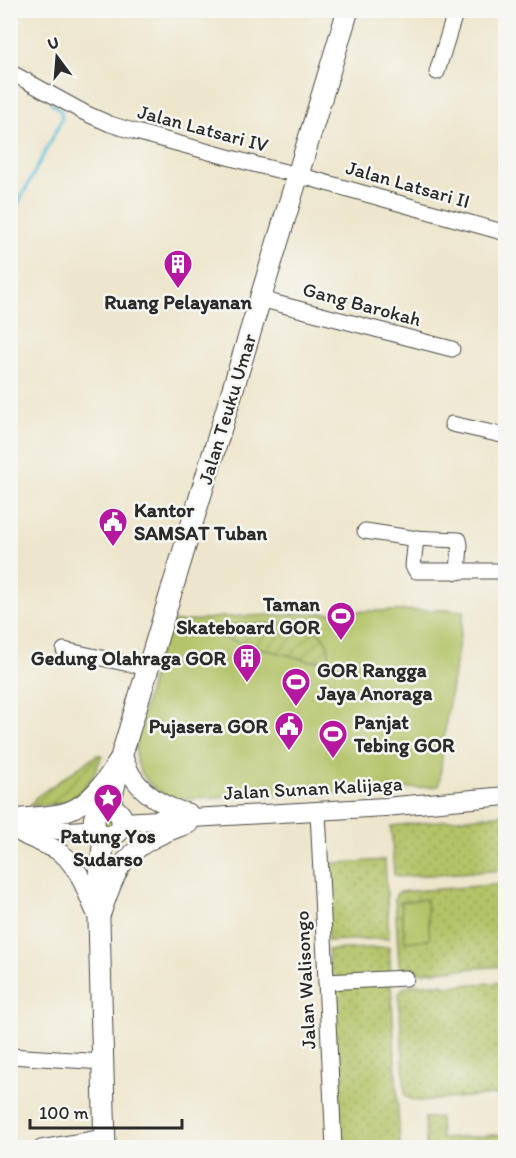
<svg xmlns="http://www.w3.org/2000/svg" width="516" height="1158" viewBox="0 0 516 1158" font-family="Itim,sans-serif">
<defs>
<pattern id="grass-dots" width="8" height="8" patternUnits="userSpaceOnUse" patternTransform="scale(1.5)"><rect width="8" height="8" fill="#b2c367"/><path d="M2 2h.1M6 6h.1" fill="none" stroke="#919f55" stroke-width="1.8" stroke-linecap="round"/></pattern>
<pattern id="garden-furrows" width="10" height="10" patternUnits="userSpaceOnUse" patternTransform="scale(1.5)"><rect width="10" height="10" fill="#b2c367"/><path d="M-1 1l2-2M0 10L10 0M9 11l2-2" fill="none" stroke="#919f55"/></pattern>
</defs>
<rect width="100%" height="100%" fill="#f6f6f2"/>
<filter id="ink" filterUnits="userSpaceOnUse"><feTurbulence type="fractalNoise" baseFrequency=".0167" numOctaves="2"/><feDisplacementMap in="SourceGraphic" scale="12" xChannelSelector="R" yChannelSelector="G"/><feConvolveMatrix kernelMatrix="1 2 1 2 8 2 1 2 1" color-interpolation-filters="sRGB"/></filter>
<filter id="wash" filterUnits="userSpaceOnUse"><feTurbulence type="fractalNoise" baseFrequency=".008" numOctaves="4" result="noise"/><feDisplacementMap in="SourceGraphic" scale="24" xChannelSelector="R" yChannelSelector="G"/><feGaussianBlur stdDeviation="1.35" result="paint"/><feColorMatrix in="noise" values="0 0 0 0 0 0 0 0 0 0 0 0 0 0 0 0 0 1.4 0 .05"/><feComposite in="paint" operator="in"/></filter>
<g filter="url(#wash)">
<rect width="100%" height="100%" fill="#eee6cc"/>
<g fill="url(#grass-dots)" stroke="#6e7749" stroke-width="1.5">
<path d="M505,814v56l-107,7 -4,-3 -3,-48z"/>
<path d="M102,815h12c6,5 3,14 -4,17l-11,-9z"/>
<path d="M385,860l4,78 -61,3 -5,-77z"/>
<path d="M505,884v82l-96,7 -8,-3 -2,-7 -4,-64 1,-4 3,-3z"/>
<path d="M389,947l2,29 -61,4 -2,-30z"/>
<path d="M505,982v112l-85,7 -7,-1 -7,-3 -1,-4 -6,-97c1,-4 1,-6 5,-8 6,-5 30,-4 39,-4l1,2z"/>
<path d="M391,984l9,163h-61l-9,-160z"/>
<path d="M440,1117l1,22 64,-5v13h-79l-1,-29z"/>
</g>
<g fill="#b2c367" stroke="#6e7749" stroke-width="1.5">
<path d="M448,610l16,1 -18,110 -7,65 -74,6 -186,7c-20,-2 -41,-22 -43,-43 -2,-18 5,-37 10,-54 7,-27 14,-54 21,-81l15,1 40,-5 149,-6z"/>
<path d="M426,899l4,40 -25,3 -4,-40z"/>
</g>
<g fill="url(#garden-furrows)" stroke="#6e7749" stroke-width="1.5">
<path d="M252,624c26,0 78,-7 77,32 -5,5 -12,6 -19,5l-91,-24 -4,-3 2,-5 14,-4z"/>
<path d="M97,755h5c-16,42 -27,50 -72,51l6,-9z"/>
</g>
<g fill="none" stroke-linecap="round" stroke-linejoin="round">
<path stroke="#5abed9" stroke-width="3" d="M10,219l48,-92 4,-9 -1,-7 -10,-8"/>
</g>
</g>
<g filter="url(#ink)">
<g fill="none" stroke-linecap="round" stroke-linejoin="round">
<g stroke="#484743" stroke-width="17">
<g id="minor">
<path d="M10,72l75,41 25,11 26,8 121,33 41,10 208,58"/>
<path d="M437,72l19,-62"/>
<path d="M260,299l192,50"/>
<path d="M452,424l54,12"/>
<path d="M365,531l46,7 48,2 1,5 -2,27"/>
<path d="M416,538l-3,28 3,5h90"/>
<path d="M64,650l84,18"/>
<path d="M318,811l16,337"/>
<path d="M326,982l80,-4"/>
<path d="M10,1056l93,6"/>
<path d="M41,1148l64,-11"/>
</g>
</g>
<g stroke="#484743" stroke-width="20">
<g id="major">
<path d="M122,754c3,7 6,15 10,22 13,20 35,32 57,37"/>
<path d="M10,819c19,-3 40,-2 58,-8 23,-8 37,-31 50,-50"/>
<path d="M123,822l262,-15 121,-11"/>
<path d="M18,824c25,3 52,11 77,4"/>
<path d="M10,827l16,9 29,13 11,8 13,17 19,44"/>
<path d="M102,912c5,-15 10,-30 18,-44 15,-24 43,-35 69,-44"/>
</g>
</g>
<g stroke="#484743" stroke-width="23">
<g id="highway">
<circle cx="108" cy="822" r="14"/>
<path d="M109,808l13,-54 226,-744"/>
<path d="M104,836l-4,39 -1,45 6,228"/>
</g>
</g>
<use href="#minor" stroke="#fff" stroke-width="15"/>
<use href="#major" stroke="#fff" stroke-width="18"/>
<use href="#highway" stroke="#fff" stroke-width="21"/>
</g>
</g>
<defs>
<g id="building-pin" transform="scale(1.5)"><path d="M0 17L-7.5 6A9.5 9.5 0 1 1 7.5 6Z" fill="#b5179e" stroke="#f6f6f2"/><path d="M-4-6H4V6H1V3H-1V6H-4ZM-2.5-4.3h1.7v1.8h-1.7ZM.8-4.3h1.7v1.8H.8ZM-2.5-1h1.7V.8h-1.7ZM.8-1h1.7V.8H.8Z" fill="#fff"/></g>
<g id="civic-pin" transform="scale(1.5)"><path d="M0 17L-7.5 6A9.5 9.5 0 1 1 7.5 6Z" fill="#b5179e" stroke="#f6f6f2"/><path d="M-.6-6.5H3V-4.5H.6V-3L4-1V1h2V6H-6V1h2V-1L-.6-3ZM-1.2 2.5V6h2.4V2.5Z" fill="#fff"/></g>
<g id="stadium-pin" transform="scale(1.5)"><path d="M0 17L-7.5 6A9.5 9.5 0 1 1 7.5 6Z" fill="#b5179e" stroke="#f6f6f2"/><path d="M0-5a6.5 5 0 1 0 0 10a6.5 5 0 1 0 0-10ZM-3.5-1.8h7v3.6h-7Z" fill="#fff"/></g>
<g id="sight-pin" transform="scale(1.5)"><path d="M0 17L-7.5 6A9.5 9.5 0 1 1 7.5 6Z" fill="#b5179e" stroke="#f6f6f2"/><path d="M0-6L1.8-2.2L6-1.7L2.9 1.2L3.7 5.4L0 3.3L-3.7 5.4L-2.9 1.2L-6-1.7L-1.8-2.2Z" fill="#fff"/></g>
</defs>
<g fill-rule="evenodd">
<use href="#building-pin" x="178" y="264"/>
<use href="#civic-pin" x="113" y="522"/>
<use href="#stadium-pin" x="341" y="616"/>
<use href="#building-pin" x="247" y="658"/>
<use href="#stadium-pin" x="296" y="682"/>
<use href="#civic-pin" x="289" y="726"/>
<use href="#stadium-pin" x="333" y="734"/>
<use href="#sight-pin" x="108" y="798"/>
</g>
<g text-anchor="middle" stroke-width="5" stroke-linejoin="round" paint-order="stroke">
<g font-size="20" fill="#2b2b2b" stroke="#f6f6f2">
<text transform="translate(203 128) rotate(15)" y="7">Jalan Latsari IV</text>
<text transform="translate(408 184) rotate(16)" y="7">Jalan Latsari II</text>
<text transform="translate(362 304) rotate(15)" y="7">Gang Barokah</text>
<text transform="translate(227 409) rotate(-73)" y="7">Jalan Teuku Umar</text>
<text transform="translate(313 788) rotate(-3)" y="7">Jalan Sunan Kalijaga</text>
<text transform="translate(305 980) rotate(-93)" y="7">Jalan Walisongo</text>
</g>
<g font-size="20" font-weight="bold" fill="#2b2b2b" stroke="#f6f6f2" text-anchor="start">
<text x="178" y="309" text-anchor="middle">Ruang Pelayanan</text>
<text x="134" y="517">Kantor<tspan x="134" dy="23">SAMSAT Tuban</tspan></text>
<text x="320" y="611" text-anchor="end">Taman<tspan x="320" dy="23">Skateboard GOR</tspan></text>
<text x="226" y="665" text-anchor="end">Gedung Olahraga GOR</text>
<text x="317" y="677">GOR Rangga<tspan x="317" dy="23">Jaya Anoraga</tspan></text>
<text x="354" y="729">Panjat<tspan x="354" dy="23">Tebing GOR</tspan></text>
<text x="268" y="733" text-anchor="end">Pujasera GOR</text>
<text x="108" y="843" text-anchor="middle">Patung Yos<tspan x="108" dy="23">Sudarso</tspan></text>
</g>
</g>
<rect width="516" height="1158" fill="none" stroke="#f6f6f2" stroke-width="36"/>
<g transform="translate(57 57) rotate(344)" stroke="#f6f6f2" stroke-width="4.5" paint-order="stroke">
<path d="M0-4.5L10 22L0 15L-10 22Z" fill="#2b2b2b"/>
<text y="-9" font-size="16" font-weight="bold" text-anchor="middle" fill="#2b2b2b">U</text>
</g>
<path d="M30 1119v9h152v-9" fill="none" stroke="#2b2b2b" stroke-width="3"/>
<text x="39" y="1119" font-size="18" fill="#2b2b2b" stroke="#f6f6f2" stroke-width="4.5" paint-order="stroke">100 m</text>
</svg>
